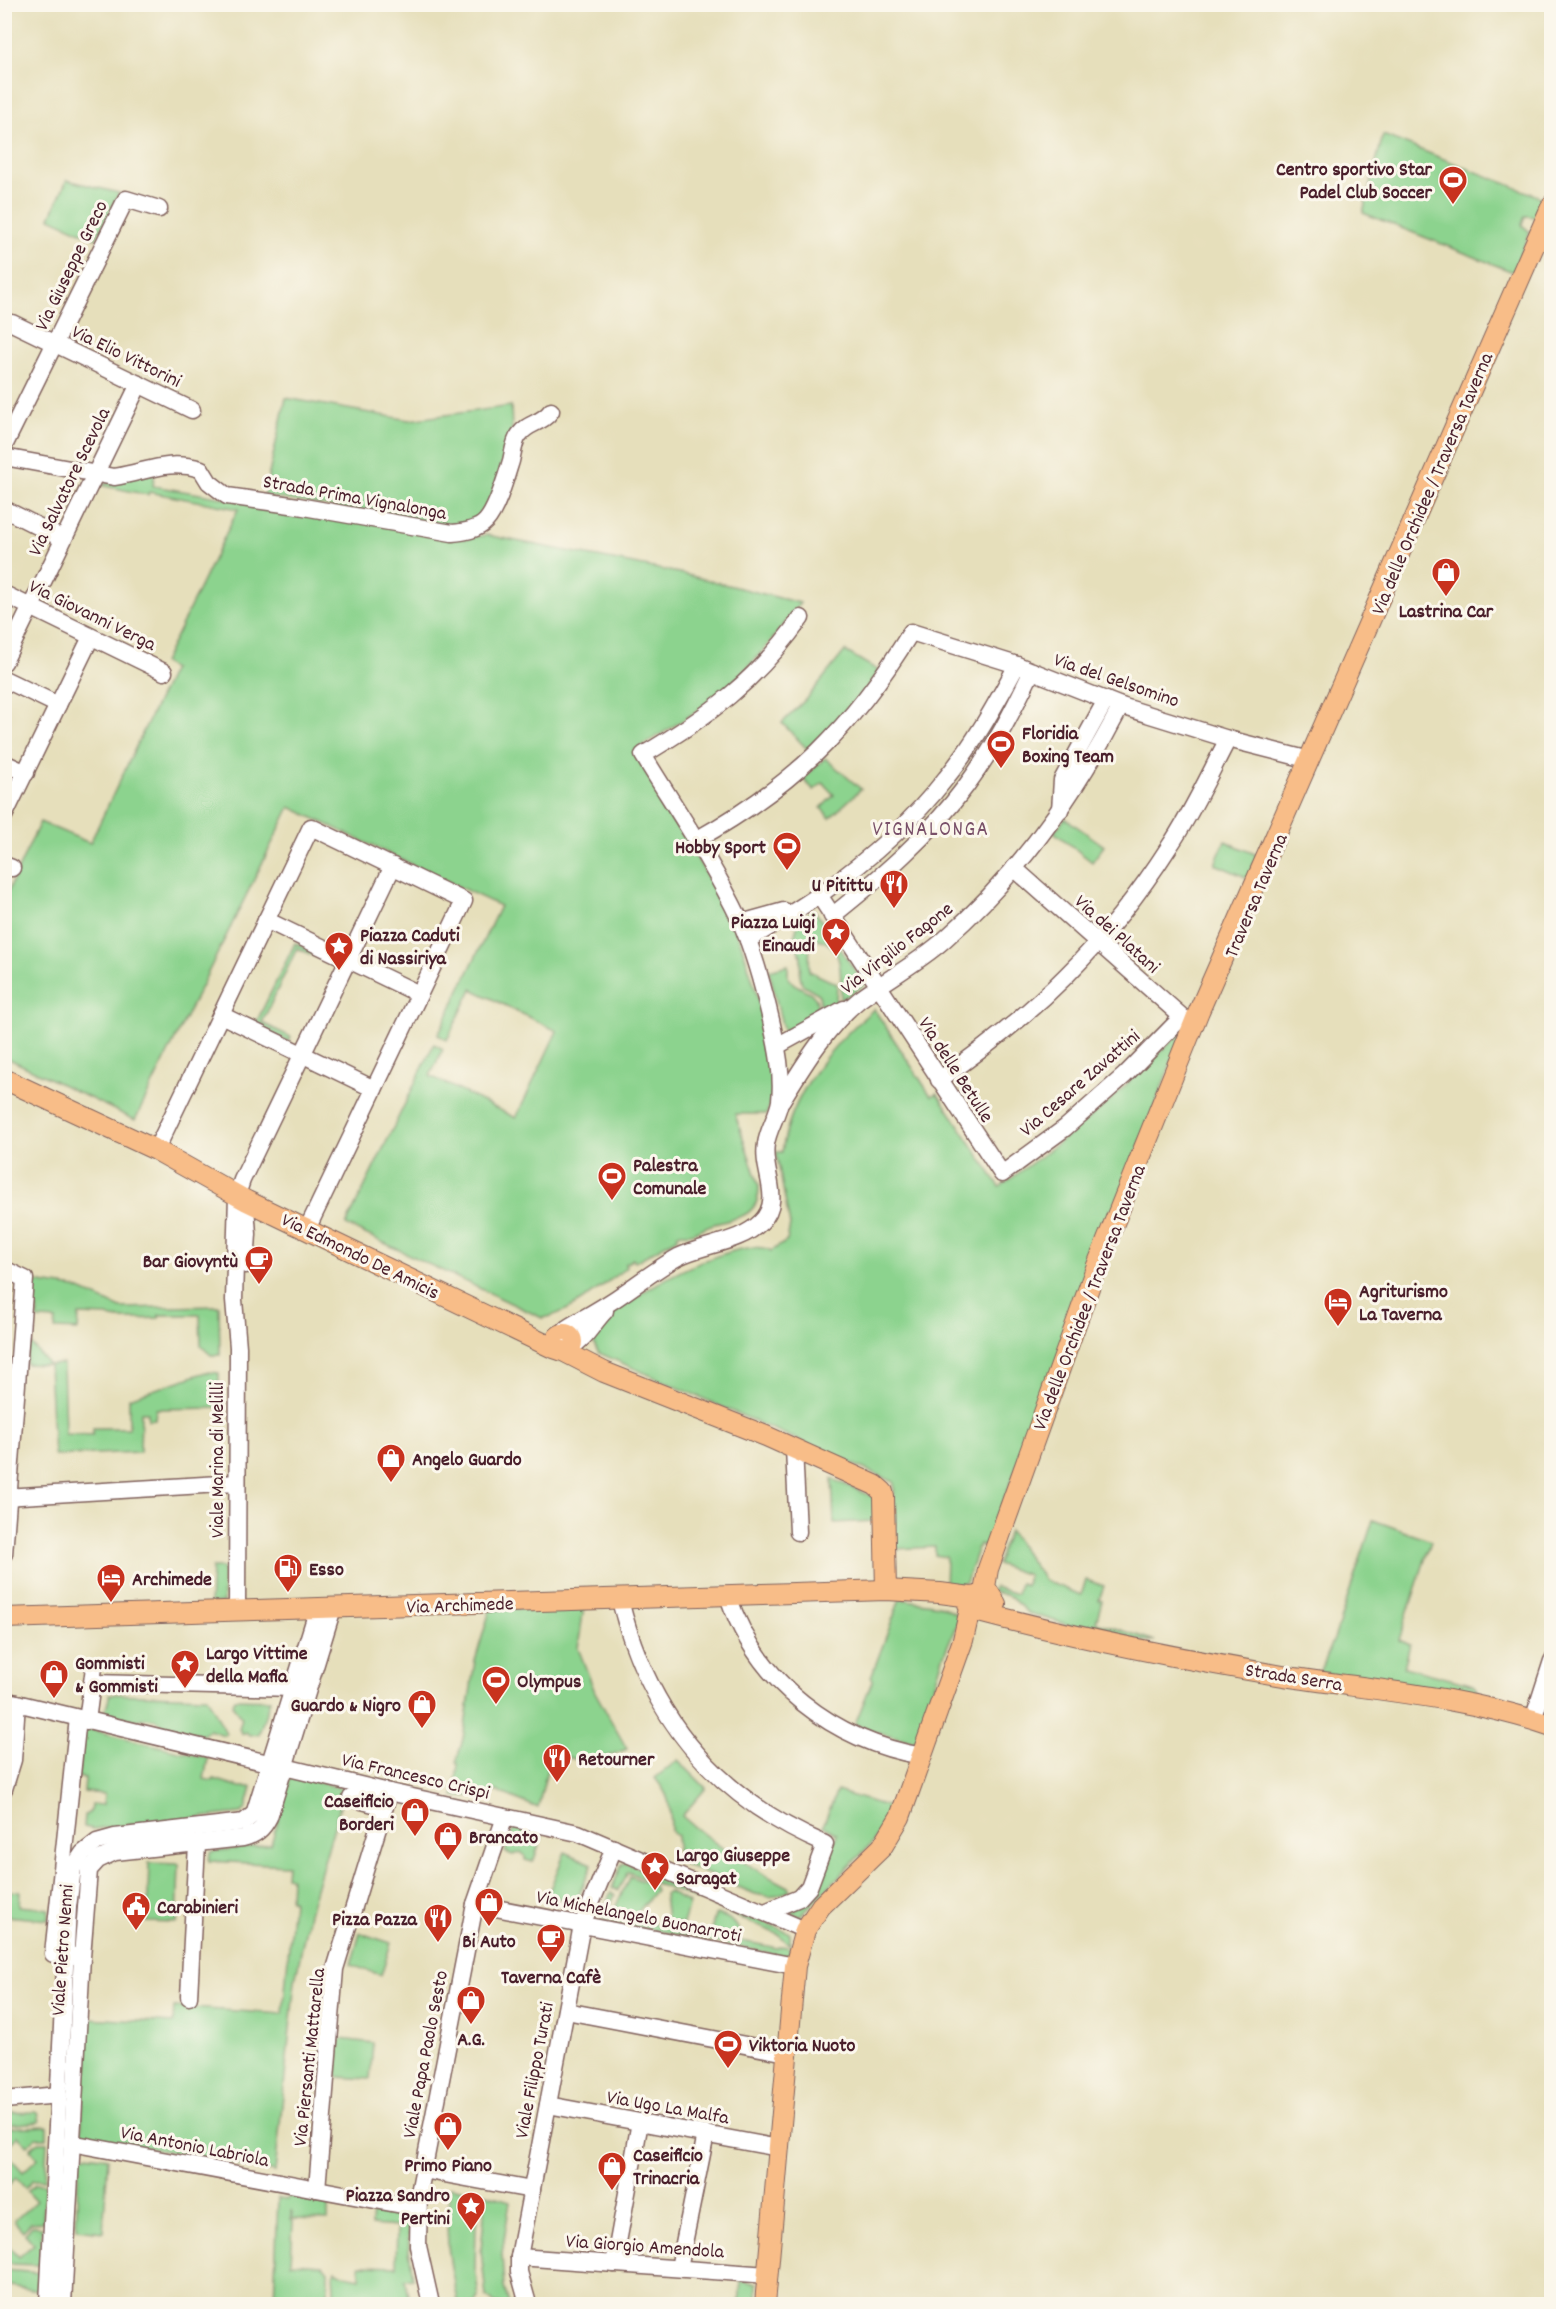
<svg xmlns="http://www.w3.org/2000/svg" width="1556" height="2309" viewBox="0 0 1556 2309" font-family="Dekko,sans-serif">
<rect width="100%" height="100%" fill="#fbf7ec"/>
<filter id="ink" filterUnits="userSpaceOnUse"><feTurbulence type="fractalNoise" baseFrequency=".0167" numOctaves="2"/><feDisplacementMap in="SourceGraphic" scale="12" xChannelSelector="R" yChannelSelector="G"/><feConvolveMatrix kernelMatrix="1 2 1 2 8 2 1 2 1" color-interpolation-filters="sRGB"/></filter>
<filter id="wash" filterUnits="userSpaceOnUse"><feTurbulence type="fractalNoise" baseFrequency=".008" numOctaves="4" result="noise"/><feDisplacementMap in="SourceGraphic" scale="24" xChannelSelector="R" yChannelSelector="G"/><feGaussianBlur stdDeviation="1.35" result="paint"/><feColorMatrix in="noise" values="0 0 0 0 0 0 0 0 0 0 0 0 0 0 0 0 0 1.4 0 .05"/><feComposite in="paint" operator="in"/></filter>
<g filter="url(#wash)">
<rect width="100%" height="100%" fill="#e6dfbb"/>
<g fill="#8cd38e" stroke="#6b795c" stroke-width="1.5">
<path d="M1383,135l162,64 -8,18 -12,-1 -3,9 8,7 -17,40 -150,-59z"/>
<path d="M67,180l52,13 -23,46 -46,-21z"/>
<path d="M286,398l123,22 102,-14 1,24 -22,75 -15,17 -20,5 -191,-31z"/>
<path d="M155,470l-2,16 312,53 21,-4 193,38 121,30c-20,27 -40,54 -65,77 -30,29 -67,49 -101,71l72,123 22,39 13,30 15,48 10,39 7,46v15l-6,23h-32l24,72c1,31 -22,32 -45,38 -8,2 -15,7 -23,9 -5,1 -8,-1 -13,1l-1,4 -42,24 -2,-3 -8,5 1,4c-24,17 -55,46 -84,50l-196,-93 88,-181 9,5 -13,27 86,42 41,-87 -85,-42 -25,51 -9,-5 62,-129 -210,-99 -155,313 -130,-63 -1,-157 36,-78 50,21 83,-174 -10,-6 75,-154 -89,-17 -1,3 -48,-10z"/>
<path d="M845,651l34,20 -18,26 -52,54 -27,-28 26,-26z"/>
<path d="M825,758l36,31 -31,29 -9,-10 13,-13 -11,-12 -9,7 -11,-11z"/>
<path d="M1065,818l39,28 -12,16 -38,-30z"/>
<path d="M1225,841l32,14 -9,23 -33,-14z"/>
<path d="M814,910l51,75 -24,15c-1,-26 5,-60 -31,-62l-1,33 28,13 -1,19 -12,9 -3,-2 -2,-16 -17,-10 -2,-8 1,-20 -8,-16 7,-22z"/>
<path d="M295,943l34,16 -2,3 -30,-14 -35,75 29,14 -2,5 -34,-17z"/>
<path d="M788,965v12l6,7 17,9 5,6 2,11 -4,8 -30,15 -15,-63z"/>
<path d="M874,1009l57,87 6,-3 63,94 70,-53 37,-31 77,-74 -198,518 -7,-3 -13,38 -21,6 1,-31 -11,-2v-8l-40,2 -1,-67 -295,-129c-3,-4 -5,-7 -5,-12 4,-35 146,-110 177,-90l16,-10 3,-16 -14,-73h6c8,-57 49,-108 92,-143z"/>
<path d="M34,1282l41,6 46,20 98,-2 1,49h-9l-10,-9 -1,-31h-41v3c-13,0 -42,4 -52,-2l-28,-1 -1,15 -23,-1 1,-9 -18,-1 -1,-10h-8l2,-23z"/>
<path d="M31,1344l18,21 14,-1 2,70 28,1v-7h36v-30l77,-26 13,1v35l-63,1 -1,10 -7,1v-8h-7l-1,40 -86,4 -5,-91 -23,-1 1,-15z"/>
<path d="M832,1479l44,19v23l-42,2z"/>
<path d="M1373,1520l58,21 -32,99 11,5 -6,22 69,18 15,16 -103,-21 -2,2 -63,-9 14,-34z"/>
<path d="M1009,1530l36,51 36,14 5,-15 18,6 -5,14 3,1 -6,21 59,19h-13l-56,-11 -58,-17 -19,-17 -17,-5 2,-4 23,7 3,-11 6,2 2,-10 -31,-11z"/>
<path d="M212,1568h11v35l-13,1z"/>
<path d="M900,1599l39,6 21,11 -17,41 -23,77 -5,8 -49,-13 -11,-5 18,-45 -2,-2z"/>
<path d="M584,1607l-6,41 17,44 32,57 -37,14 -39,-10 -13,55 -41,-17 -35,6 -8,-1 4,-32 -2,-1 7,-24 12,-78 15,-51z"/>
<path d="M110,1694l97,3 19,36 -2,2 -15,-5 -6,5 -39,-8 -9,-8 -9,-1 -10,2 -31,-7z"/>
<path d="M235,1699l35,1 -11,34 -10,1 -3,-3 -4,2 -3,-5 3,-11 -10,-13z"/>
<path d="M84,1728l124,30 -4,21 9,2 1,-2 26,8h12l-6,22 -5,4 -148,16 -9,-2 1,-12 5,-3 1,-8 12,1 1,-11 -20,-2 1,-14 -7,-1z"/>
<path d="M678,1760l28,28 -24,28c32,29 67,51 106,71l2,4 -20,6 -15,-3 -76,-32 -2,-4v-22l-5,-3 -1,-3c-1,-24 0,-33 -16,-52z"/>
<path d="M291,1776l54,13 -36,124 -14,68 -20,191 -194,-37 7,-117 85,5 1,-16 109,7 10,-114h-3l1,-23 -5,-1 1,-11 -78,-4 1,-9 61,-8z"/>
<path d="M837,1791l55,17 -19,34 -73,74 -11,-4 12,-5 12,-10 24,-63 -14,-8z"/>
<path d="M514,1828l29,6 -10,28 -8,-2v-4l-4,-4 -8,3 -8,-3z"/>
<path d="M565,1852l27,12 -17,41 -27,-11z"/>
<path d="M149,1863l30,1 -2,59 -30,-1z"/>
<path d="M626,1863l79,34 -5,4 -72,-29 -10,18 -6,-2 10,-24z"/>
<path d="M630,1876l23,9 3,5 -21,26 -19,-4 -2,-2z"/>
<path d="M8,1891l12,1 -1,14 30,3 -1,11 -42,-4z"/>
<path d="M611,1892l4,3 -7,16 2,4 78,16v6l-85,-17 -2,-4z"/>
<path d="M668,1892l21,11 -6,21 -13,-2 -3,-2 -3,-25z"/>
<path d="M710,1899l80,34v12l-11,-10 -71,-31z"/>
<path d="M717,1914c12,4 21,8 23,21l-29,-4 4,-16z"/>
<path d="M695,1932l82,16 6,-2 7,2 -1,6 -3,2 -93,-18z"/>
<path d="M360,1933l31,10 -10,32 -30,-10z"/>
<path d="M340,2039l33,4 -3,36 -33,-2z"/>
<path d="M38,2112l2,10 -35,3v-12z"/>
<path d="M47,2126v12h-11l-9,8 -9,-10 -13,12v-20z"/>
<path d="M39,2142h8l-2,38h-12l-8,8 -9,-10 -8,7v-30l15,17 15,-14 -8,-9z"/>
<path d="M79,2154l29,4 -5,74 -27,-3z"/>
<path d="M35,2184h10l-2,38 -12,1 -8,8 -9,-10 22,-20 -9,-10z"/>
<path d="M450,2187l29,6 -3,35 -1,41 4,28 -4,7h-16c-11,-45 -15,-70 -9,-117z"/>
<path d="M486,2194l24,7 -8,53 2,33 5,17h-13l-10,-8 -5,-46z"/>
<path d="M289,2196l39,7v17l-35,-1 -2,-9v10l2,1 -2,42 32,2 5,6v33h-54l4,-106 11,1z"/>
<path d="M372,2208l36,7 1,35 4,28 -8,1 6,25h-76l-2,-29 3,-5 9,5 15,3v-13l36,1 1,-39 -26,-2z"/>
<path d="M32,2226l10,1 -1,38 -36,-1v-22l14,15 15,-13 -9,-10z"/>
<path d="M4,2270l36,3 -1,18 -34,-6z"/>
<path d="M741,2281l16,2v21h-18z"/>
</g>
</g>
<g filter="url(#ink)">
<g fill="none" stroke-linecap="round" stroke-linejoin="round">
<g stroke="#81625d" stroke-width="19">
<g id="minor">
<path d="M12,323l180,87"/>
<path d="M4,446l122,-247 33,10"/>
<path d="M4,457l110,20c34,-5 52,-18 87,-8l8,13 18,14 71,10 154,27c12,-1 26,-3 34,-12 11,-12 20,-44 25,-60 2,-8 3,-20 8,-26 9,-13 23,-11 32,-24"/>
<path d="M4,509l59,30"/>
<path d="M4,594l160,78"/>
<path d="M4,662l135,-278"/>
<path d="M4,679l54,26"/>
<path d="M4,763l22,10"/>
<path d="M1060,810l2,-30 44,-80"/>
<path d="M4,816l87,-179"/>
<path d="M696,840c97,-54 157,-113 215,-208l106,33 104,41 107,33 82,21"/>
<path d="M4,865l8,3"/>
<path d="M1014,868l175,155"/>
<path d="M819,895l183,279 63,-46 60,-53 56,-57"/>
<path d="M832,916c49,-39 97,-80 134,-130 27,-36 47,-75 66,-115"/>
<path d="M266,920l153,74"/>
<path d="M741,923l43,-12"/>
<path d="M748,940c24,-15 50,-30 74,-47 45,-32 90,-71 124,-115 28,-34 50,-74 71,-113"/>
<path d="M221,1015l153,74"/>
<path d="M777,1046l67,-37"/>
<path d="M939,1080c95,-65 168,-136 230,-233 23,-34 40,-72 59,-108"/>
<path d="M782,1100c21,-34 45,-74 77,-100 28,-21 59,-37 85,-60 75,-66 132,-146 177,-234"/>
<path d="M156,1150l155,-323 153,74 -153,320"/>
<path d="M246,1265l2,-31 -2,-27"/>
<path d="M4,1269l21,10 -21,275"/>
<path d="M561,1335l6,-7c18,-11 37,-21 54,-33 19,-13 37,-27 57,-38 26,-13 62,-14 83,-35 23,-23 0,-51 5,-78 2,-15 12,-29 14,-43 3,-28 -3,-54 -9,-81 -8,-34 -17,-68 -31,-100 -27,-57 -64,-111 -97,-165 66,-39 113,-74 158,-137"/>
<path d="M571,1347c15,-8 22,-24 34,-36"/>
<path d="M794,1448l4,84"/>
<path d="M4,1497l233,-14"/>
<path d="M728,1596c29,87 106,145 194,160"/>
<path d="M620,1600c28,115 96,198 205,244l-16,43 -10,11 -34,14"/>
<path d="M237,1610l1,-263 -4,-47 3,-105 5,-15 151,-314"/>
<path d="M93,1683l200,5"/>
<path d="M4,1700l385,92 189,41 227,97"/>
<path d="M1533,1720l19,-59"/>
<path d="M87,1721l7,-54"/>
<path d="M4,1789l9,-29 4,-57"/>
<path d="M351,1798l34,9"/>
<path d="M475,1904l320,62"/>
<path d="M75,1956l-22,-2 25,-236"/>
<path d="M189,1997l8,-153"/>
<path d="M566,2011l221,42"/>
<path d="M4,2100l55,-5"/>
<path d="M548,2105l231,43"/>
<path d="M71,2143l347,65"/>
<path d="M423,2170l109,20"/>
<path d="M317,2189l18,-220 54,-177"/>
<path d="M519,2257l249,18"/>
<path d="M614,2264l26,-142"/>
<path d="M679,2268l27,-134"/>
<path d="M48,2304l20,-397 5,-39 10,-15 14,-11 18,-5 129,-15 10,-8 64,-206"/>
<path d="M63,2304l19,-347 7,-87 9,-10 17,-8 128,-14c13,-3 20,-9 26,-21l64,-209"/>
<path d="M431,2304l-13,-58 1,-53 56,-289 30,-87"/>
<path d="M528,2304l-9,-32v-15l63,-332 32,-77"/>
</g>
</g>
<g stroke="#81625d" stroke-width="22">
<g id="major">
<path d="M4,1079l152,71 91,51 304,146 9,3"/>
<circle cx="564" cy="1342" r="8"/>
<path d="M563,1351l41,21 162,64 109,49 8,7 1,5 2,93"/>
<path d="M996,1604l-11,-17 3,-18 108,-301 103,-257 353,-806"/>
<path d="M979,1612c99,26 202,47 304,64 89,14 182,20 269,50"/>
<path d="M4,1618l882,-28 54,3 31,4 6,-1 7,6 -2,8 -5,2 -7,-3 -2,-5 3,-7"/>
<path d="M765,2304l30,-338 10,-36 16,-24 61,-59 18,-30 63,-177 7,-31"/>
</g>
</g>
<use href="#minor" stroke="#fff" stroke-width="16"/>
<use href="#major" stroke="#f8bd88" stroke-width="20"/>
</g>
</g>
<defs>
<g id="stadium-pin" transform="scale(1.5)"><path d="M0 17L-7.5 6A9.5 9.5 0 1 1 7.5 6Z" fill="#c8321e" stroke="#fbf7ec"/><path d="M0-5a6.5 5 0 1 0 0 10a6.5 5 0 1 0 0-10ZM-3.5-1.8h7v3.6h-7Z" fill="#fff"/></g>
<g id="shop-pin" transform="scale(1.5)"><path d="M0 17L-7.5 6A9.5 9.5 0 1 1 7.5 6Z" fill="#c8321e" stroke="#fbf7ec"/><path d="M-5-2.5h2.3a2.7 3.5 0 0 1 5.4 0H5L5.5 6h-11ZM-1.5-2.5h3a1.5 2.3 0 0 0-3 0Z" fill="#fff"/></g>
<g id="restaurant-pin" transform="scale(1.5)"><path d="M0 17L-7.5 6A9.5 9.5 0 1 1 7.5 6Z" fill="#c8321e" stroke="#fbf7ec"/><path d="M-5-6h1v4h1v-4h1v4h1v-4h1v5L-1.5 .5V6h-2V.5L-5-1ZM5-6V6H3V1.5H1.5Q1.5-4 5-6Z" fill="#fff"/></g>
<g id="sight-pin" transform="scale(1.5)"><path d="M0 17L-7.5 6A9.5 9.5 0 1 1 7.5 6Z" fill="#c8321e" stroke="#fbf7ec"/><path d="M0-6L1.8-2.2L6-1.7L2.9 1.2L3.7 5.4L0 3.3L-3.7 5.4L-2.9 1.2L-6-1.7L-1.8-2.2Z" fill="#fff"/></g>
<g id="cafe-pin" transform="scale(1.5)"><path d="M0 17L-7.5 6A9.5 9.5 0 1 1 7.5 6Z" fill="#c8321e" stroke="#fbf7ec"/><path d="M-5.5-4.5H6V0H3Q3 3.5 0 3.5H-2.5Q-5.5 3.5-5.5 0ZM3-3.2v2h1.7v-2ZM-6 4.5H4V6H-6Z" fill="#fff"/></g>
<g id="hotel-pin" transform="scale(1.5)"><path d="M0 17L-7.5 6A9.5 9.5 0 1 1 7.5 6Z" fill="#c8321e" stroke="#fbf7ec"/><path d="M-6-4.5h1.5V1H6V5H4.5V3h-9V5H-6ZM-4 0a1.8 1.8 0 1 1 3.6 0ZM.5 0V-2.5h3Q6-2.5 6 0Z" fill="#fff"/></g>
<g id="fuel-pin" transform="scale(1.5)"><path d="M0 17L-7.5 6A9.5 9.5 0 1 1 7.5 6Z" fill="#c8321e" stroke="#fbf7ec"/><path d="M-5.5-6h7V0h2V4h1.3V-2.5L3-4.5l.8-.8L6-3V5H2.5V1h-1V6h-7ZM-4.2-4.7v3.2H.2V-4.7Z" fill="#fff"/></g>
<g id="civic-pin" transform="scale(1.5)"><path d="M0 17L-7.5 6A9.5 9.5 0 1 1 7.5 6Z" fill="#c8321e" stroke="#fbf7ec"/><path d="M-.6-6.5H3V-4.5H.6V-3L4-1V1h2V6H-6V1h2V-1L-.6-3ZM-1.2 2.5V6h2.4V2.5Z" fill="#fff"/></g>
</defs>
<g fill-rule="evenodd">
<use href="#stadium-pin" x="1453" y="180"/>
<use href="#shop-pin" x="1446" y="572"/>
<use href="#stadium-pin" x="1001" y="744"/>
<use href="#stadium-pin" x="787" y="846"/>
<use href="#restaurant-pin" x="894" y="884"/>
<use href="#sight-pin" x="836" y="932"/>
<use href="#sight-pin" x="339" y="946"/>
<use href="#stadium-pin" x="612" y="1176"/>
<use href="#cafe-pin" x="259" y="1260"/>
<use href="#hotel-pin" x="1338" y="1302"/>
<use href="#shop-pin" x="391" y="1458"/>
<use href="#fuel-pin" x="288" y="1568"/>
<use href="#hotel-pin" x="111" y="1578"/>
<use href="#sight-pin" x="185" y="1664"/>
<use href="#shop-pin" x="54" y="1674"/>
<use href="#stadium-pin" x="496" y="1680"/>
<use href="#shop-pin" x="422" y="1704"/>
<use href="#restaurant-pin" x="557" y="1758"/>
<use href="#shop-pin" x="415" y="1812"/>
<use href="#shop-pin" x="448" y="1836"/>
<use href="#sight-pin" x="655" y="1866"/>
<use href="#shop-pin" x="489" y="1902"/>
<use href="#civic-pin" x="136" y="1906"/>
<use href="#restaurant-pin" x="438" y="1918"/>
<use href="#cafe-pin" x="551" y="1938"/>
<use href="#shop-pin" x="471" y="2000"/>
<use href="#stadium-pin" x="728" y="2044"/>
<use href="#shop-pin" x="448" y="2126"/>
<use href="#shop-pin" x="612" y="2166"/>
<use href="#sight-pin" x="471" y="2206"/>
</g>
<g text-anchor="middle" stroke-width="6" stroke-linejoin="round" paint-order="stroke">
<g font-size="20" font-weight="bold" fill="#4a1f2b" stroke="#fbf7ec" text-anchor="start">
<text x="1432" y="175" text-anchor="end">Centro sportivo Star<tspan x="1432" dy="23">Padel Club Soccer</tspan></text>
<text x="1446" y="617" text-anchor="middle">Lastrina Car</text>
<text x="1022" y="739">Floridia<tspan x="1022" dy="23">Boxing Team</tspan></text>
<text x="766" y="853" text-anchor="end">Hobby Sport</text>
<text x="873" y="891" text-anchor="end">U Pitittu</text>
<text x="815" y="928" text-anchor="end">Piazza Luigi<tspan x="815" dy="23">Einaudi</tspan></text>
<text x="360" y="941">Piazza Caduti<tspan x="360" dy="23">di Nassiriya</tspan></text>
<text x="633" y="1171">Palestra<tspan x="633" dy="23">Comunale</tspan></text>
<text x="238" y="1267" text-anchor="end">Bar Giovyntù</text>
<text x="1359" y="1297">Agriturismo<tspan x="1359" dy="23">La Taverna</tspan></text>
<text x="412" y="1465">Angelo Guardo</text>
<text x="309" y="1575">Esso</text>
<text x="132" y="1585">Archimede</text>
<text x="206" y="1659">Largo Vittime<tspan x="206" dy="23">della Mafia</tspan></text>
<text x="75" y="1669">Gommisti<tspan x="75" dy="23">&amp; Gommisti</tspan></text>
<text x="517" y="1687">Olympus</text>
<text x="401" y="1711" text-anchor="end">Guardo &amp; Nigro</text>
<text x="578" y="1765">Retourner</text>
<text x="394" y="1807" text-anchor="end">Caseificio<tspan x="394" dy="23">Borderi</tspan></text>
<text x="469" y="1843">Brancato</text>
<text x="676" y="1861">Largo Giuseppe<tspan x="676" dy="23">Saragat</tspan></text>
<text x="157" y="1913">Carabinieri</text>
<text x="417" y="1925" text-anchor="end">Pizza Pazza</text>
<text x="489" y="1947" text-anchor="middle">Bi Auto</text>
<text x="551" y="1983" text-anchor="middle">Taverna Cafè</text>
<text x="471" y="2045" text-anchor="middle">A.G.</text>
<text x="749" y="2051">Viktoria Nuoto</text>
<text x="633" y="2161">Caseificio<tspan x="633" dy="23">Trinacria</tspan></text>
<text x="448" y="2171" text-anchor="middle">Primo Piano</text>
<text x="450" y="2201" text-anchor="end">Piazza Sandro<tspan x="450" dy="23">Pertini</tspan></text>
</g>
<g font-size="20" fill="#4a1f2b" stroke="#fbf7ec">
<text transform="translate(70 265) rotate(-64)" y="7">Via Giuseppe Greco</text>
<text transform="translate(127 355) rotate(26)" y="7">Via Elio Vittorini</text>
<text transform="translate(68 481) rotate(-64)" y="7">Via Salvatore Scevola</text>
<text transform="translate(1431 483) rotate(-67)" y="7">Via delle Orchidee / Traversa Taverna</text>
<text transform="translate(355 496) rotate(10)" y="7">Strada Prima Vignalonga</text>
<text transform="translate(93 614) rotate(26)" y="7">Via Giovanni Verga</text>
<text transform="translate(1117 679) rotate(19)" y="7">Via del Gelsomino</text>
<text transform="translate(1255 895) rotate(-67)" y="7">Traversa Taverna</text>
<text transform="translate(1118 933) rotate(42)" y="7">Via dei Platani</text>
<text transform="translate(896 947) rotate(-38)" y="7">Via Virgilio Fagone</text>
<text transform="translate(957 1069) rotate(57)" y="7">Via delle Betulle</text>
<text transform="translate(1079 1082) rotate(-41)" y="7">Via Cesare Zavattini</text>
<text transform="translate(361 1255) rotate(26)" y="7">Via Edmondo De Amicis</text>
<text transform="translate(1088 1297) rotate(-69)" y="7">Via delle Orchidee / Traversa Taverna</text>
<text transform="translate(216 1460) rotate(-90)" y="7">Viale Marina di Melilli</text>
<text transform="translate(460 1604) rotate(-2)" y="7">Via Archimede</text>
<text transform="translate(1294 1676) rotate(9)" y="7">Strada Serra</text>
<text transform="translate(416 1775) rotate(13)" y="7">Via Francesco Crispi</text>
<text transform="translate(639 1915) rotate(11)" y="7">Via Michelangelo Buonarroti</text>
<text transform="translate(61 1950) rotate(-86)" y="7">Viale Pietro Nenni</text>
<text transform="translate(424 2054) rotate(-79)" y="7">Viale Papa Paolo Sesto</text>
<text transform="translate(308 2057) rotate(-84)" y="7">Via Piersanti Mattarella</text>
<text transform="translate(533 2070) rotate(-79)" y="7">Viale Filippo Turati</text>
<text transform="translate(668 2106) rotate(10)" y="7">Via Ugo La Malfa</text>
<text transform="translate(195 2145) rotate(11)" y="7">Via Antonio Labriola</text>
<text transform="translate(645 2245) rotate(4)" y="7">Via Giorgio Amendola</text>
</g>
<g font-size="21" letter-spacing="1.5" fill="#795069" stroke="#fbf7ec">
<text x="931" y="835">VIGNALONGA</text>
</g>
</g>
<rect width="1556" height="2309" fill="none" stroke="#fbf7ec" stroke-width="24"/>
</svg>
